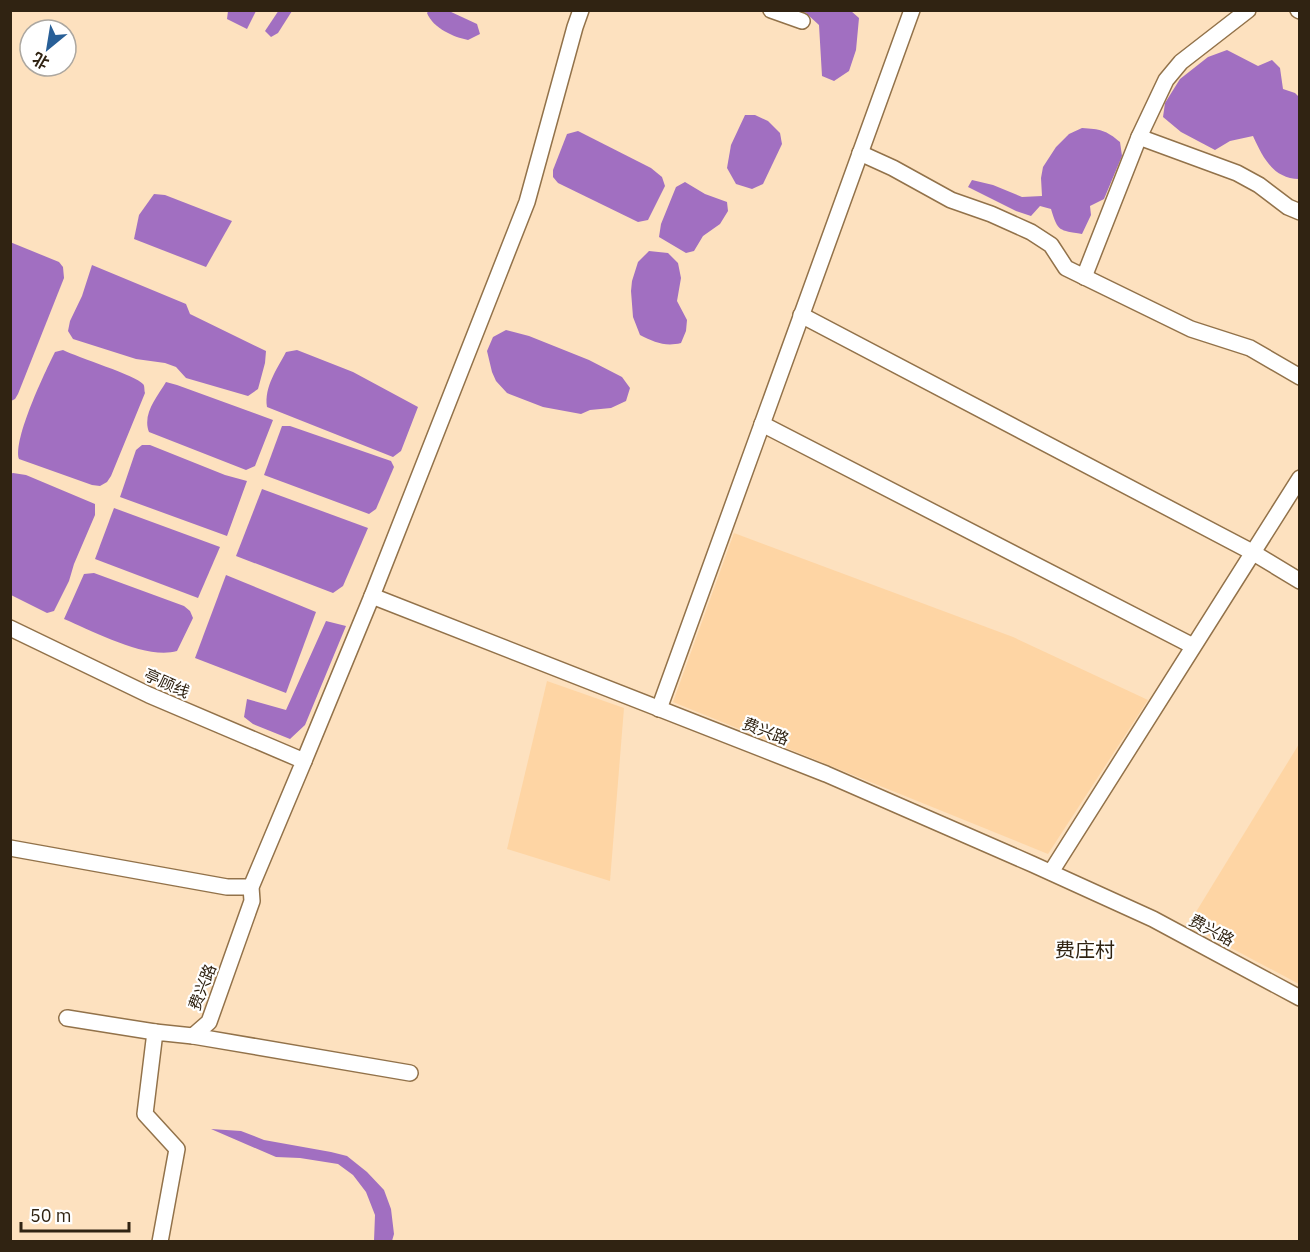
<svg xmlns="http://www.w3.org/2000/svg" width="1310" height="1252" viewBox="0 0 1310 1252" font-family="'IBM Plex Sans','Noto Sans SC',sans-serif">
<rect width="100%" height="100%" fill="#fde1bf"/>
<g fill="#fed5a4">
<path d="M734,533l279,104 135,63 -100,154 -375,-152z"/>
<path d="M547,681l77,27 -14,173 -103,-32z"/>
<path d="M1299,744v240l-111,-59z"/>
</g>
<g fill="#a16fc1">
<path d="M279,10l13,1 -14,22 -7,4 -6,-6z"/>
<path d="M429,10l20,1 28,13 3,10 -12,6c-15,-3 -35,-12 -41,-27z"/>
<path d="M228,11v-1l28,1 -9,18 -20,-10z"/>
<path d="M799,11h52l8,7 -3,32 -7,21 -15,10 -12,-5 -3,-51 -13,-12z"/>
<path d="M1227,50l31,16 14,-6 8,8 3,21 12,4 4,4v82c-26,-1 -36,-21 -46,-43l-23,5 -15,9 -34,-18 -18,-15 2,-14 15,-24 28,-22z"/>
<path d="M745,115h10l13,6 12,12 2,11 -19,40 -11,5 -16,-5 -9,-16 4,-23z"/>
<path d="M1082,128c18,1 24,2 38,14l2,14 -18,43 -14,7 1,9 -9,19c-23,-4 -24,-2 -31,-25l-11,-3 -9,10 -15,-5 -48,-24 4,-7 21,5 29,12 20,-1 -1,-18 2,-11 13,-20 13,-13z"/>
<path d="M578,131l73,37 11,9 3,9 -17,34 -10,2 -80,-39 -5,-6v-7l14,-36z"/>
<path d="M685,182l20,12 22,8 1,9 -8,13 -17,12 -9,15 -8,2 -27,-16 2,-13 15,-37z"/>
<path d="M154,194l11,1 67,26 -26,46 -72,-28 5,-24z"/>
<path d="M10,242l49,20 4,5 1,11 -46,116 -3,5 -4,2z"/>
<path d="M649,251l19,2 10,10 3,15 -4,23 10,19 -1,11 -5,12c-16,4 -27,-1 -41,-8l-7,-18 -2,-26 1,-10 6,-19z"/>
<path d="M92,265l94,39 4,10 76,37 -1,12 -7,26 -10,7 -62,-18 -10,-11 -11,-4 -29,-4 -63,-20 -5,-8 2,-10 12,-25z"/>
<path d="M506,330l23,6 60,24 33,17 8,11 -4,13 -15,7 -21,2 -9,4 -38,-7 -36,-14 -11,-12 -4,-9 -5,-21 6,-14z"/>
<path d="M63,350c14,7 74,26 80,34 2,2 1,6 2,9l-34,83 -4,6 -7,4 -8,-1 -73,-26c-6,-20 26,-87 36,-107z"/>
<path d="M297,350l56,22 65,35 -17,44 -8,6 -126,-50c-3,-20 10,-38 19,-55z"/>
<path d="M166,382l11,3 96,35 -18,46 -9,4 -97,-38c-7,-18 8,-35 17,-50z"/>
<path d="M282,426h8l101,35 3,6 -18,42 -7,5 -105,-39z"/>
<path d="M142,445h8l75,30 22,6 -20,55 -107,-39 16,-47z"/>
<path d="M13,473l13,2 69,29v11l-21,49 -5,17 -15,30 -7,2 -36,-18 -1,-121z"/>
<path d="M262,489l106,39 -25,58 -10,7 -97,-37z"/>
<path d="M114,508l106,39 -22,51 -103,-39z"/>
<path d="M94,573l90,33 6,5 3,7 -16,33c-31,9 -84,-20 -113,-32l20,-45z"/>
<path d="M226,575l90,37 -30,81 -91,-35z"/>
<path d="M326,621l20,5 -41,99 -15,14 -37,-15 -9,-7 3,-18 39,11z"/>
<path d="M211,1129l30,2 23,9 67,12 16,4 20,16 17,18 7,19 3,25 -2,7h-18l1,-26 -9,-23 -13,-17 -15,-11 -38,-6 -24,-1z"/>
</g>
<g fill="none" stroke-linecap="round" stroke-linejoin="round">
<g stroke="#92724a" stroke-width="18">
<g id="street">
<path d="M771,10l31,11"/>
<path d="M1298,10l2,1"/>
<path d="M1139,137l98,36 22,12 29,22 12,5"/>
<path d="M860,153l33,15 58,32 40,14 40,18 20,13 15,23 125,61 59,19 50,29"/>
<path d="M1084,277l55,-140 27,-57 15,-18 67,-52"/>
<path d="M801,315l451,237 48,29"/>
<path d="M762,424l431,222"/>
<path d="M372,596l454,178 206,90 121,55 147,79"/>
<path d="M10,628l139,67 155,66 -53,126 1,14 -43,121 -16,14 -38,-4 -10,82 32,35 -17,93"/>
<path d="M659,709l253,-699"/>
<path d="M304,761l68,-165 155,-394 48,-175 6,-17"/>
<path d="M10,848l217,39h24"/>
<path d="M1051,872l249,-394"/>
<path d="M67,1018l88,14"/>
<path d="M193,1036l217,37"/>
</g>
</g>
<use href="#street" stroke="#fff" stroke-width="15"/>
</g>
<g text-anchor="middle" stroke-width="4.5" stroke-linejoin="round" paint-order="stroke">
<g font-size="16" fill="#302312" stroke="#fff">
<text transform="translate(167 683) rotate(24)" y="6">亭顾线</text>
<text transform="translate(766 731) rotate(21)" y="6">费兴路</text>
<text transform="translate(1212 930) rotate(28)" y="6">费兴路</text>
<text transform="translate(202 987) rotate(-69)" y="6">费兴路</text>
</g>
<g font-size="20" fill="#302312" stroke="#fff">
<text x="1085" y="957">费庄村</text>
</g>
</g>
<rect width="1310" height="1252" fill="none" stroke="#302312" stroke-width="24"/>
<g transform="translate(48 48) rotate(210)"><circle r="28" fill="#ffffff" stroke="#aca7a0" stroke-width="1.5"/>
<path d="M0-4.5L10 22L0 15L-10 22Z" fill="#285f97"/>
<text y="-9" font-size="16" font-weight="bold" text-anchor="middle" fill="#302312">北</text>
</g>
<path d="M21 1222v9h108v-9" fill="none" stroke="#302312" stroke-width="3"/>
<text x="30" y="1222" font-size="18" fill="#302312" stroke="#ffffff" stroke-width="4.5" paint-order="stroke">50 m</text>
</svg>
